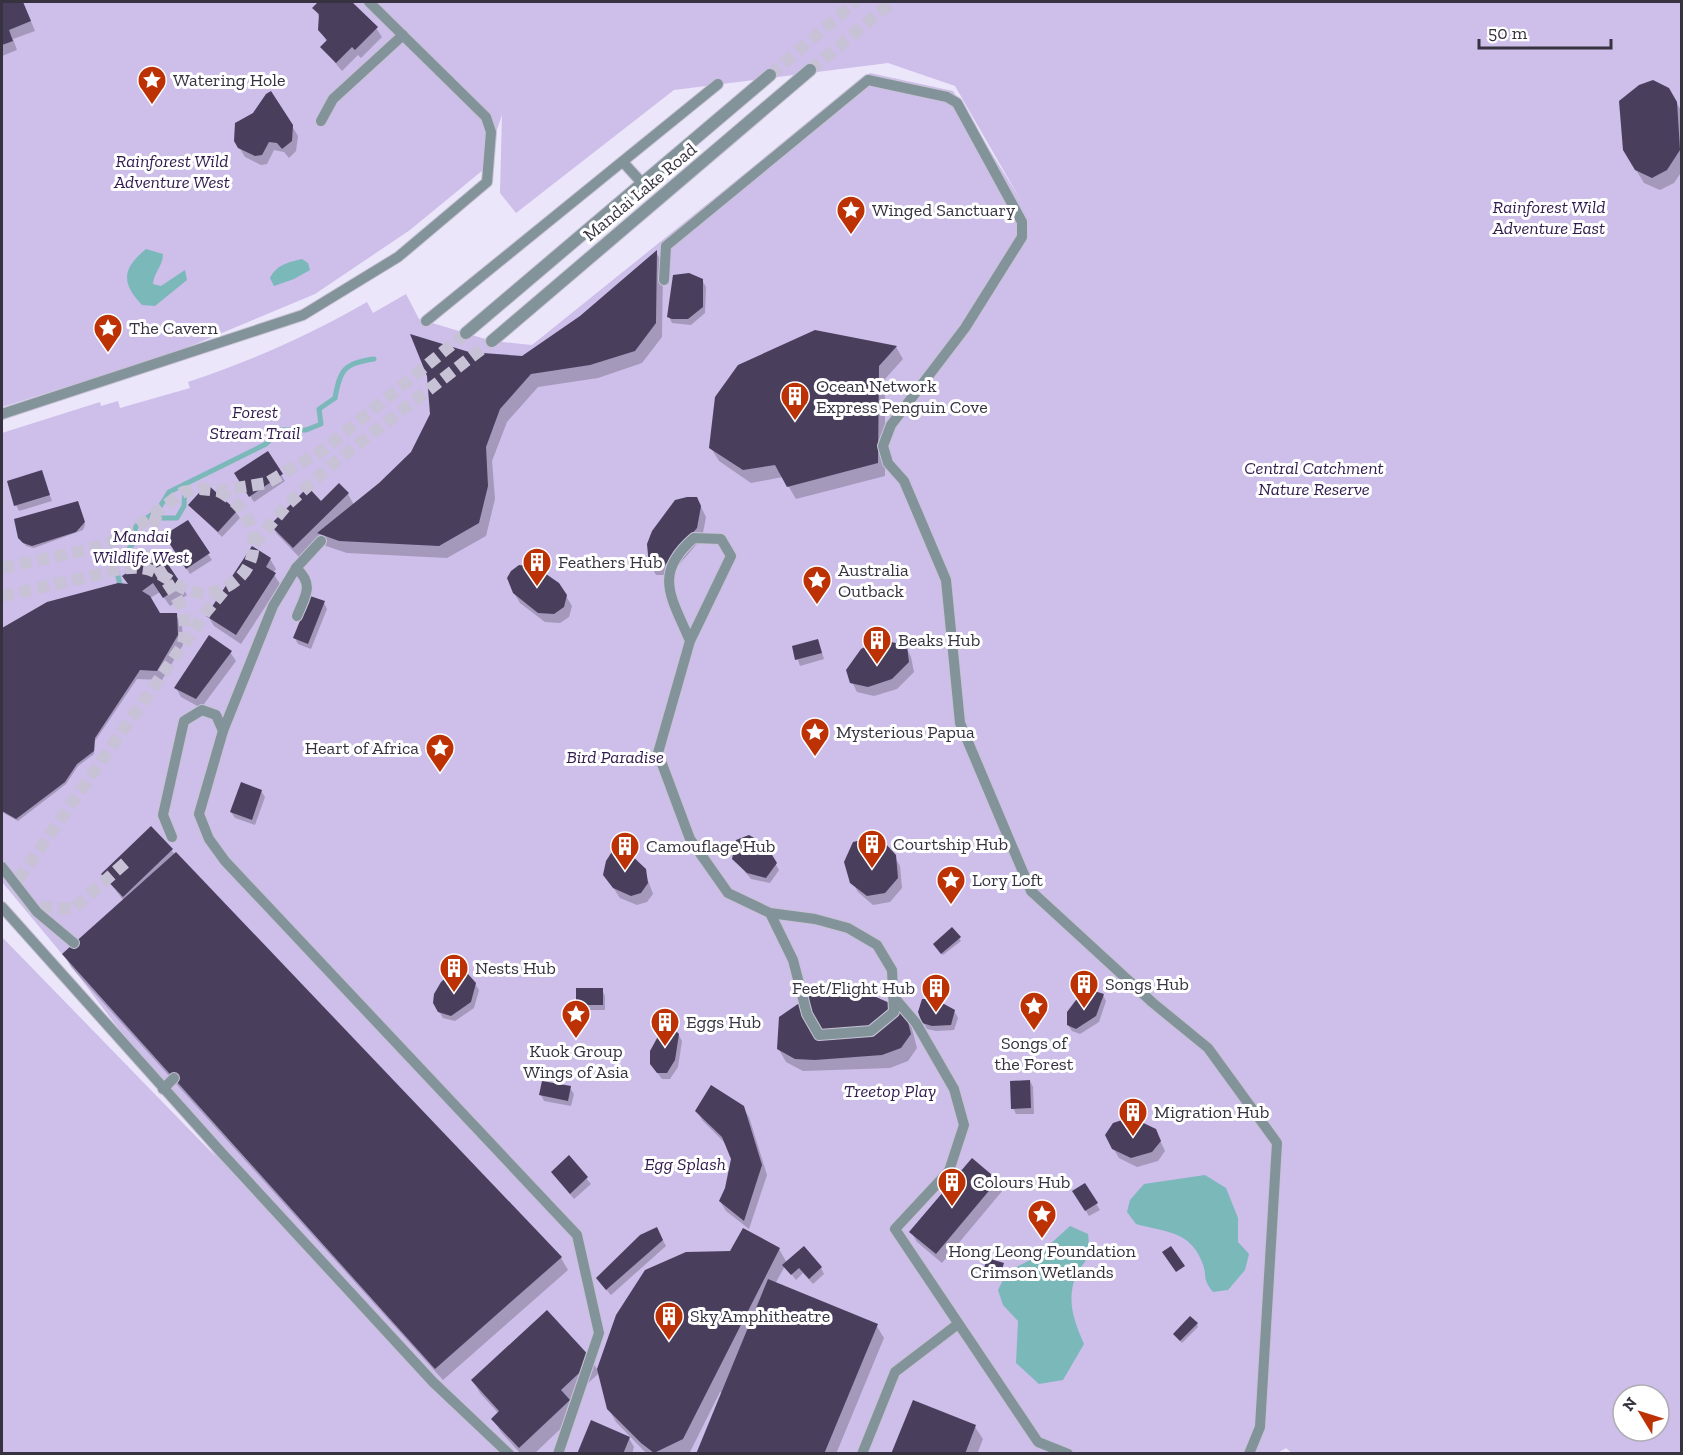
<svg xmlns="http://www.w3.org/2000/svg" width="1683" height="1455" viewBox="0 0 1683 1455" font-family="'Zilla Slab',serif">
<rect width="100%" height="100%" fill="#ece6fb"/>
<path fill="#cdbeea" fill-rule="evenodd" d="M2,2h1679v1451l-388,1 -7,-6 -10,6 -1274,-1v-516l214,220 -154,-203 -60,-72v-449l98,-31 1,4 17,-5 2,7 70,-20 -2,-6c65,-22 120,-46 179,-80l6,11 33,-19 13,25 73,22 40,4 338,-272 83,18 67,108 -65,-113 -67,-23 -214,27 -158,123 -16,-20 2,-78 -19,55 -73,60 -95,64 -146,61 -167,52zM1623,1395h36v36h-36z"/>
<g fill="#7bb8ba">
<path d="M146,249l17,5c0,12 -9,18 -10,30l8,2 24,-16 2,10 -32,26 -13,-1c-22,-23 -19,-37 4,-56z"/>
<path d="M302,259l6,4 2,7 -16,9 -20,7 -4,-8c6,-13 19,-16 32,-19z"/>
<path d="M1205,1175l21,13 12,30v24l11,12 -4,16 -17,20 -15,2c-12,-15 -5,-16 -11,-30 -12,-32 -39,-30 -66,-38l-9,-12 3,-12 14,-16z"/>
<path d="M1070,1226l18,8c4,34 -9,26 -15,51 -5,22 3,40 11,59l-21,36 -24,4 -23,-21 2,-42 -15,-16 -5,-15 9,-18 29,-15z"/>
</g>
<g fill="#0003">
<path d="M2,2h21l12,29 -22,8 4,11 -15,6z"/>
<path d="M321,2h29l26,26 6,9 -21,21 -3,-3 -16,16 -20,-24 5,-5 -7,-12v-12l-6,-10z"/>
<path d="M1668,89l14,23v59l-8,12 -14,7 -16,-7 -20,-33z"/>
<path d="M292,126l6,10 -2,15 -7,7 -5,-6 -10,-2 -7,14 -6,1 -16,-8 -6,-10z"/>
<path d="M656,252l7,12 -1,73 -20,26 -44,15 -60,9 -31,35 -15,39 3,38 -9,37 -39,22 -100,-5 -21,-7 -6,-11 -21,22 -22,-23 -6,-9 77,-31 6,11 26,-21 32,-31 57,-100 53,4 59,-40z"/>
<path d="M702,280l4,7 -1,26 -14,12 -19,-2 -3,-6z"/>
<path d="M896,347l7,12 -18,20v97l-89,23 -13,-22 -32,6 -32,-22 -8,-13z"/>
<path d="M267,453l18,28 -31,21 -15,-23z"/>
<path d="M41,472l11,29 -33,10 -3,-6z"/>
<path d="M697,499l9,18 -4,21 -32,37h-14l-5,-10z"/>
<path d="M79,505l6,20 -2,5 -49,18 -8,-2 -4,-6z"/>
<path d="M190,505l46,7 4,6 -18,19z"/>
<path d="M170,542l38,12 4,6 -22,14z"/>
<path d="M159,553l28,42 -17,11 -10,-14 -10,6 10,17h16l6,9 1,21 -21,35 -25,-1 -42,62 -1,13 -16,12 -12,18 -48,37 -16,-9v-182l46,-26 81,-19z"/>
<path d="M270,559l6,10 -3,4 7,11 -39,60 -27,-18 -6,-10z"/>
<path d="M514,593l52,3 6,10 -3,11 -9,6 -15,-1 -25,-19z"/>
<path d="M324,603l3,6 -16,40 -13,-5 -3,-6z"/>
<path d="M818,640l6,19 -24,7 -7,-19z"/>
<path d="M906,647l5,10 3,15 -17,17 -23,7 -17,-4 -5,-10z"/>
<path d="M230,652l6,9 -35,47 -20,-11 -5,-9z"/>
<path d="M261,791l4,6 -10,28 -20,-7 -4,-6z"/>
<path d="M765,846l14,24 -9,13 -19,-4 -17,-20z"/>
<path d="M171,850l390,408 7,12 -125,110 -372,-413 -7,-13 60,-53 -21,-27z"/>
<path d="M894,856l6,10 2,22 -12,14 -17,3 -15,-13 -6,-10z"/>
<path d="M644,870l9,24 -6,8 -10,3 -17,-7 -15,-23z"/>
<path d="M959,938l2,3 -18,14 -7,-8z"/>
<path d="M475,984l4,6 -5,18 -19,13 -12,-3 -9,-15z"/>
<path d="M602,990l3,6v14h-24l-3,-6z"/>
<path d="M1103,995l3,6 -7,21 -19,12 -8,-3 -4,-6z"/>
<path d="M934,1001l20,10 4,7 -4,12 -18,1 -9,-2 -4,-7z"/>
<path d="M904,1012l7,13 6,23 -9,13 -18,7 -87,3 -17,-9 -8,-14z"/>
<path d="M678,1034l4,7 -4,26 -8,12h-8l-7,-9z"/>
<path d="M1030,1081l3,6 1,27h-18l-3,-6z"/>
<path d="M570,1088l4,6 -3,12 -27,-5 -3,-6z"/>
<path d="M743,1107l6,10 18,58 -18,54 -23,-18 -6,-10 6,-13 6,-29 -6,-15 -24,-24 -5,-9z"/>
<path d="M1155,1130l10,21 -7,10 -21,6 -18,-9 -6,-10z"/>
<path d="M568,1157l23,27 -17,15 -22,-27z"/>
<path d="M997,1181l6,9 -61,73 -25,-21 -6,-10z"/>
<path d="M1084,1185l16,25 -11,6 -15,-25z"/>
<path d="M660,1235l6,11 -55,49 -10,-11z"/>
<path d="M779,1249l8,14 34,5 3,6 -11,10 -10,-11 -7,7 -11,-14 -10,18 101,41 8,13 -48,116h-139l25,-61 -2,-1 -30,60 -43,2 -31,-32 -8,-14 -9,-35 -30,28 7,13 -42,40h-13l-20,-22 -8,-13 6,-5 -19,-21 -7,-12 119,-20 6,10z"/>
<path d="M1003,1264l-3,17 -15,-4 -1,-3z"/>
<path d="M1197,1324l1,3 -16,16 -6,-7z"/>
<path d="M975,1427l8,12 -6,15h-84z"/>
<path d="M629,1438l5,9 -2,7h-54z"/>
</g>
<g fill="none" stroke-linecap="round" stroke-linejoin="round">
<g stroke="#7bb8ba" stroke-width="5">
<path d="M146,518h31l7,-12 1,-22"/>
<path d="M121,588l-6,-23 17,-20 4,-19 22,-16 11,-18 97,-48 15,-14h25l15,-6 -2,-15 16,-11c5,-28 9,-35 39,-39"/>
</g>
</g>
<g fill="#493f5c">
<path d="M2,2h21l8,19 -22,9 4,11 -11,4z"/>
<path d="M318,2h34l26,25 -23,23 -3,-3 -16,16 -16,-16 7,-7 -9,-10 1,-16 -7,-6z"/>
<path d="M1653,80l16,8 8,14 3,48 -13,20 -15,8 -17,-8 -12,-20 -4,-49 20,-16z"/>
<path d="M271,91l22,34 -1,16 -10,8 -5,-6 -8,-1 -7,13 -7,1 -17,-8 -4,-7 1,-18 18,-10 13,-19z"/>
<path d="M657,250l-1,73 -21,28 -45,14 -59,9 -31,35 -14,38 2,39 -9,37 -40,23 -100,-5 -22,-8 62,-50 32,-31 19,-38 -3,-38 -17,-42 59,18 53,4 58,-40z"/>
<path d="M689,273l14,6v28l-15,12h-16l-5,-2 6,-42z"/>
<path d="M815,330l82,16 -18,20 -1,97 -91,24 -12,-22 -32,5 -34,-22 6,-51 23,-32z"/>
<path d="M268,451l15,23 -34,23 -15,-24z"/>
<path d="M42,470l8,25 -36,11 -7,-25z"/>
<path d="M339,483l10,10 -56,55 -23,-23 38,-38 13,14z"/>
<path d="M207,484l30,27 -19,21 -30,-27z"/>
<path d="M687,497h10l4,9 -4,22 -33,38h-15l-2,-22 5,-13 23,-31z"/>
<path d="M78,501l7,21 -9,10 -44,14 -9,-3 -5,-5 -4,-19z"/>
<path d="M188,520l22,33 -24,16 -22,-34z"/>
<path d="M252,546l19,12 -5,9 10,6 -40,62 -30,-19z"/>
<path d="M159,551l23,34 -19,13 -10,-15 -11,8 8,5 10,17h17l1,22 -21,36 -17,-1 -45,68 -1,13 -17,13 -12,18 -49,37 -14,-8v-183l45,-26 71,-19 10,1 -6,-8z"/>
<path d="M519,565l17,2 23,16 8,12 -3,12 -10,7 -16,-1 -25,-20 -6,-15 4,-7z"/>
<path d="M310,596l15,5 -17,43 -15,-6z"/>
<path d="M209,635l23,16 -36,48 -22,-11z"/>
<path d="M818,639l4,14 -27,7 -3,-14z"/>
<path d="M880,639l27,7 2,16 -17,17 -24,8 -18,-4 -4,-13 15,-21z"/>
<path d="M241,782l21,8 -10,30 -22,-8z"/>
<path d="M151,826l22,23 -50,48 -22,-23z"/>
<path d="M749,835l17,10 11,18 -11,15 -19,-5 -15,-14 4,-19z"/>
<path d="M870,838l14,4 12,13 2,23 -13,15 -18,3 -17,-13 -6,-21 9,-20z"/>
<path d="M613,850l15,2 18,17 2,14 -7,10 -10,3 -18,-8 -10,-13 3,-14z"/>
<path d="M176,852l386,405 -127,112 -373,-415z"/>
<path d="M952,927l9,10 -20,17 -8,-10z"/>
<path d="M460,972l8,2 8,9 -5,19 -20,14 -13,-4 -5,-9 1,-9 7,-12 9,-8z"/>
<rect x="576" y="988" width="27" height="17"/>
<path d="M1091,990l13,4 -8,22 -20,13 -9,-4v-13l9,-12z"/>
<path d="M811,995l63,1 31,14 6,24 -10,14 -19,7 -67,5 -20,-1 -18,-10 2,-32z"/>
<path d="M922,999h13l20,11 -4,15 -19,1 -10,-3 -4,-11z"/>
<path d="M671,1026l8,8 -4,26 -8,13h-10l-7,-9v-13l12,-22z"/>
<path d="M1030,1080l1,28 -20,1 -1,-28z"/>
<path d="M542,1081l29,5 -3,15 -29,-6z"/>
<path d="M711,1085l33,21 18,59 -18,56 -25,-20 6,-13 6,-29 -9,-22 -27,-26z"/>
<path d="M1131,1117l25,12 5,12 -9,11 -21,6 -19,-9 -7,-14 8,-12z"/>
<path d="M569,1155l19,22 -18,17 -19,-22z"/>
<path d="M972,1158l26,22 -62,74 -27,-22z"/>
<path d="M1085,1183l13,20 -13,8 -13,-20z"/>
<path d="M657,1227l6,13 -57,50 -10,-12 44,-43z"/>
<path d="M743,1228l37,20 -97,191 -29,14 -13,-10 -34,-34 -10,-40 19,-54 29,-45 41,-18 44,-1z"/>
<path d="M804,1246l18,21 -13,12 -10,-11 -8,7 -9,-10z"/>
<path d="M1171,1246l14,20 -9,6 -14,-20z"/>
<path d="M987,1258l17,5 -5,16 -17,-4z"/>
<path d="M768,1279l110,45 -54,130h-128z"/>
<path d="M547,1310l46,50 -32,30 9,10 -51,48 -28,-29 8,-8 -28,-31z"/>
<path d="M1190,1316l8,7 -18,18 -7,-7z"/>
<path d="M913,1400l63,25 -11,29h-74z"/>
<path d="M591,1420l39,17 -7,17h-46z"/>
</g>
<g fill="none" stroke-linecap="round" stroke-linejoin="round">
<g stroke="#c8c2d6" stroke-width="12" stroke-dasharray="12 6" stroke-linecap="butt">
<path d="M810,70l82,-68"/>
<path d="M770,75l85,-73"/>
<path d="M157,515c-26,58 40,72 26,128"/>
<path d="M254,544l33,-39 49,-44 156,-120"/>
<path d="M2,568l88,-19 34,-12 59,-45 17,-3 18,2 49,-8 59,-35 140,-115"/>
<path d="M2,596c29,-6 59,-13 89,-20 15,-3 34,-10 49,-8 28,2 40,31 72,24 55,-13 54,-78 6,-101"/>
<path d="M125,863l-52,46 -42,-3 -16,-22 191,-272 21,-25"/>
</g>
<g stroke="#c8c2d6" stroke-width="12">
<g id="lane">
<path d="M321,121l12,-22 70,-64"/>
<path d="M623,162l19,21"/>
<path d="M664,280l2,-34 202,-166 79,17 10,6 65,119v15l-57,91 -74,97 -8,21 5,17 16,18 42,99 14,143 71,168 122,112 55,45 69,95 -17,284 -11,27"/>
<path d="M426,321l292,-237"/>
<path d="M2,414l301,-99 95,-58 89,-75 4,-50 -5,-15 -117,-115"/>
<path d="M296,568c19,17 9,28 1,48"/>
<path d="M690,641c-18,-43 -38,-67 4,-103l27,1 10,17 -41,85 -32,112 32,86 38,54 42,20 45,6 33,9 29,17 15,25 2,42 -23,19 -52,4 -12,-21 -14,-54 -23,-47"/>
<path d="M223,731l50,-125 23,-38 25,-27"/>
<path d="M172,837l-9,-22 21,-94 18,-11 14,5 7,16 -24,83 10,25 16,22 352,374 22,98 -41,121"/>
<path d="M2,867l35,45 37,31"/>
<path d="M2,907l219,245 212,230 76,72"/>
<path d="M893,996l23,27 38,66 10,36 -15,46 -54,58 143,213 30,12"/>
<path d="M163,1089l11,-11"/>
<path d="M862,1454l33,-82 63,-48"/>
</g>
</g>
<g stroke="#c8c2d6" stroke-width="14">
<g id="street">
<path d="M466,333l304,-258"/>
<path d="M492,341l318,-271"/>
</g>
</g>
<use href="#lane" stroke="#83939a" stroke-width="10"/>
<use href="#street" stroke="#83939a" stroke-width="12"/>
</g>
<defs>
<g id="sight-pin" transform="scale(1.5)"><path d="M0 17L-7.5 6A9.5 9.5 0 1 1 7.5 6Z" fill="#bc3205" stroke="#fff"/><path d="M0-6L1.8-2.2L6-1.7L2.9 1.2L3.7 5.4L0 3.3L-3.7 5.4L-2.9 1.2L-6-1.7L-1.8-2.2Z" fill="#fff"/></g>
<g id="building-pin" transform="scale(1.5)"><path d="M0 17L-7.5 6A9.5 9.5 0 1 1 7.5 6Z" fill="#bc3205" stroke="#fff"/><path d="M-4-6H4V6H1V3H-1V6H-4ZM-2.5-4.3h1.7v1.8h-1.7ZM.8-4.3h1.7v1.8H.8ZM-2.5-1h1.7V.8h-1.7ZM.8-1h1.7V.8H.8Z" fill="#fff"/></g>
</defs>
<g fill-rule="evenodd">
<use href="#sight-pin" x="152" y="80"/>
<use href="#sight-pin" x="851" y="210"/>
<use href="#sight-pin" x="108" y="328"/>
<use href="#building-pin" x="795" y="396"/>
<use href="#building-pin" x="537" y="562"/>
<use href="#sight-pin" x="817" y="580"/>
<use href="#building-pin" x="877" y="640"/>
<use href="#sight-pin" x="815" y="732"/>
<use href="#sight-pin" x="440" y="748"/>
<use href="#building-pin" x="872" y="844"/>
<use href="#building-pin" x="625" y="846"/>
<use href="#sight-pin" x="951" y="880"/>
<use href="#building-pin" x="454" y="968"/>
<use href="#building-pin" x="1084" y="984"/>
<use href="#building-pin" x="936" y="988"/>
<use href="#sight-pin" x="1034" y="1006"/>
<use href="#sight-pin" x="576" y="1014"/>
<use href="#building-pin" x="665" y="1022"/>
<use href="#building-pin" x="1133" y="1112"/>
<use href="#building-pin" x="952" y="1182"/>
<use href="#sight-pin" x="1042" y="1214"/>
<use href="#building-pin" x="669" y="1316"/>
</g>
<g text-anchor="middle" stroke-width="6" stroke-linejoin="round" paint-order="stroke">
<g font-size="18" fill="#363240" stroke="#fff" text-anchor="start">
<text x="173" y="86">Watering Hole</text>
<text x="872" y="216">Winged Sanctuary</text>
<text x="129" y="334">The Cavern</text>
<text x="816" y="392">Ocean Network<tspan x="816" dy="21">Express Penguin Cove</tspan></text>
<text x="558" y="568">Feathers Hub</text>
<text x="838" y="576">Australia<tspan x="838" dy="21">Outback</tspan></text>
<text x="898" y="646">Beaks Hub</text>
<text x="836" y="738">Mysterious Papua</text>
<text x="419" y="754" text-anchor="end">Heart of Africa</text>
<text x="893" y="850">Courtship Hub</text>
<text x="646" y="852">Camouflage Hub</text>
<text x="972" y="886">Lory Loft</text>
<text x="475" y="974">Nests Hub</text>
<text x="1105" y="990">Songs Hub</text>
<text x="915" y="994" text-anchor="end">Feet/Flight Hub</text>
<text x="686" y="1028">Eggs Hub</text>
<text x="1034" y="1049" text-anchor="middle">Songs of<tspan x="1034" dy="21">the Forest</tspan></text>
<text x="576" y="1057" text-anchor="middle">Kuok Group<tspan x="576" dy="21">Wings of Asia</tspan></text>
<text x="1154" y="1118">Migration Hub</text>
<text x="973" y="1188">Colours Hub</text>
<text x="1042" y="1257" text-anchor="middle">Hong Leong Foundation<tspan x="1042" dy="21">Crimson Wetlands</tspan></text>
<text x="690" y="1322">Sky Amphitheatre</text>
</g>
<g font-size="18" font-style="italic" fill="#311b4f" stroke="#fff">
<text x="172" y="167">Rainforest Wild<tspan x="172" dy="21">Adventure West</tspan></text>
<text x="1549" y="213">Rainforest Wild<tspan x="1549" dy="21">Adventure East</tspan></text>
<text x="255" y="418">Forest<tspan x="255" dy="21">Stream Trail</tspan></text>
<text x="1314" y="474">Central Catchment<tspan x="1314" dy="21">Nature Reserve</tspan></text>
<text x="141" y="542">Mandai<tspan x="141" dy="21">Wildlife West</tspan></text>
<text x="615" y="763">Bird Paradise</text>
<text x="890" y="1097">Treetop Play</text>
<text x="685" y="1170">Egg Splash</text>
</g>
<g font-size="18" fill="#363240" stroke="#fff">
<text transform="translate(640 192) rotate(-40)" y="6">Mandai Lake Road</text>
</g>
</g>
<rect width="1683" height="1455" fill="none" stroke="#363240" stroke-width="6"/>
<g transform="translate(1641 1413) rotate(308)"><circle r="28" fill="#ffffff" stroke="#afadb3" stroke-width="1.5"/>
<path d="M0-4.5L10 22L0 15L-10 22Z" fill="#bc3205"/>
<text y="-9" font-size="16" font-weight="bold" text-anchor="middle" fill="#363240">N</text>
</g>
<path d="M1479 39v9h132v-9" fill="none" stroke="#363240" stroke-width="3"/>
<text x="1488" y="39" font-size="18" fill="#363240" stroke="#ffffff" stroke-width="4.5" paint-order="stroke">50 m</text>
</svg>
